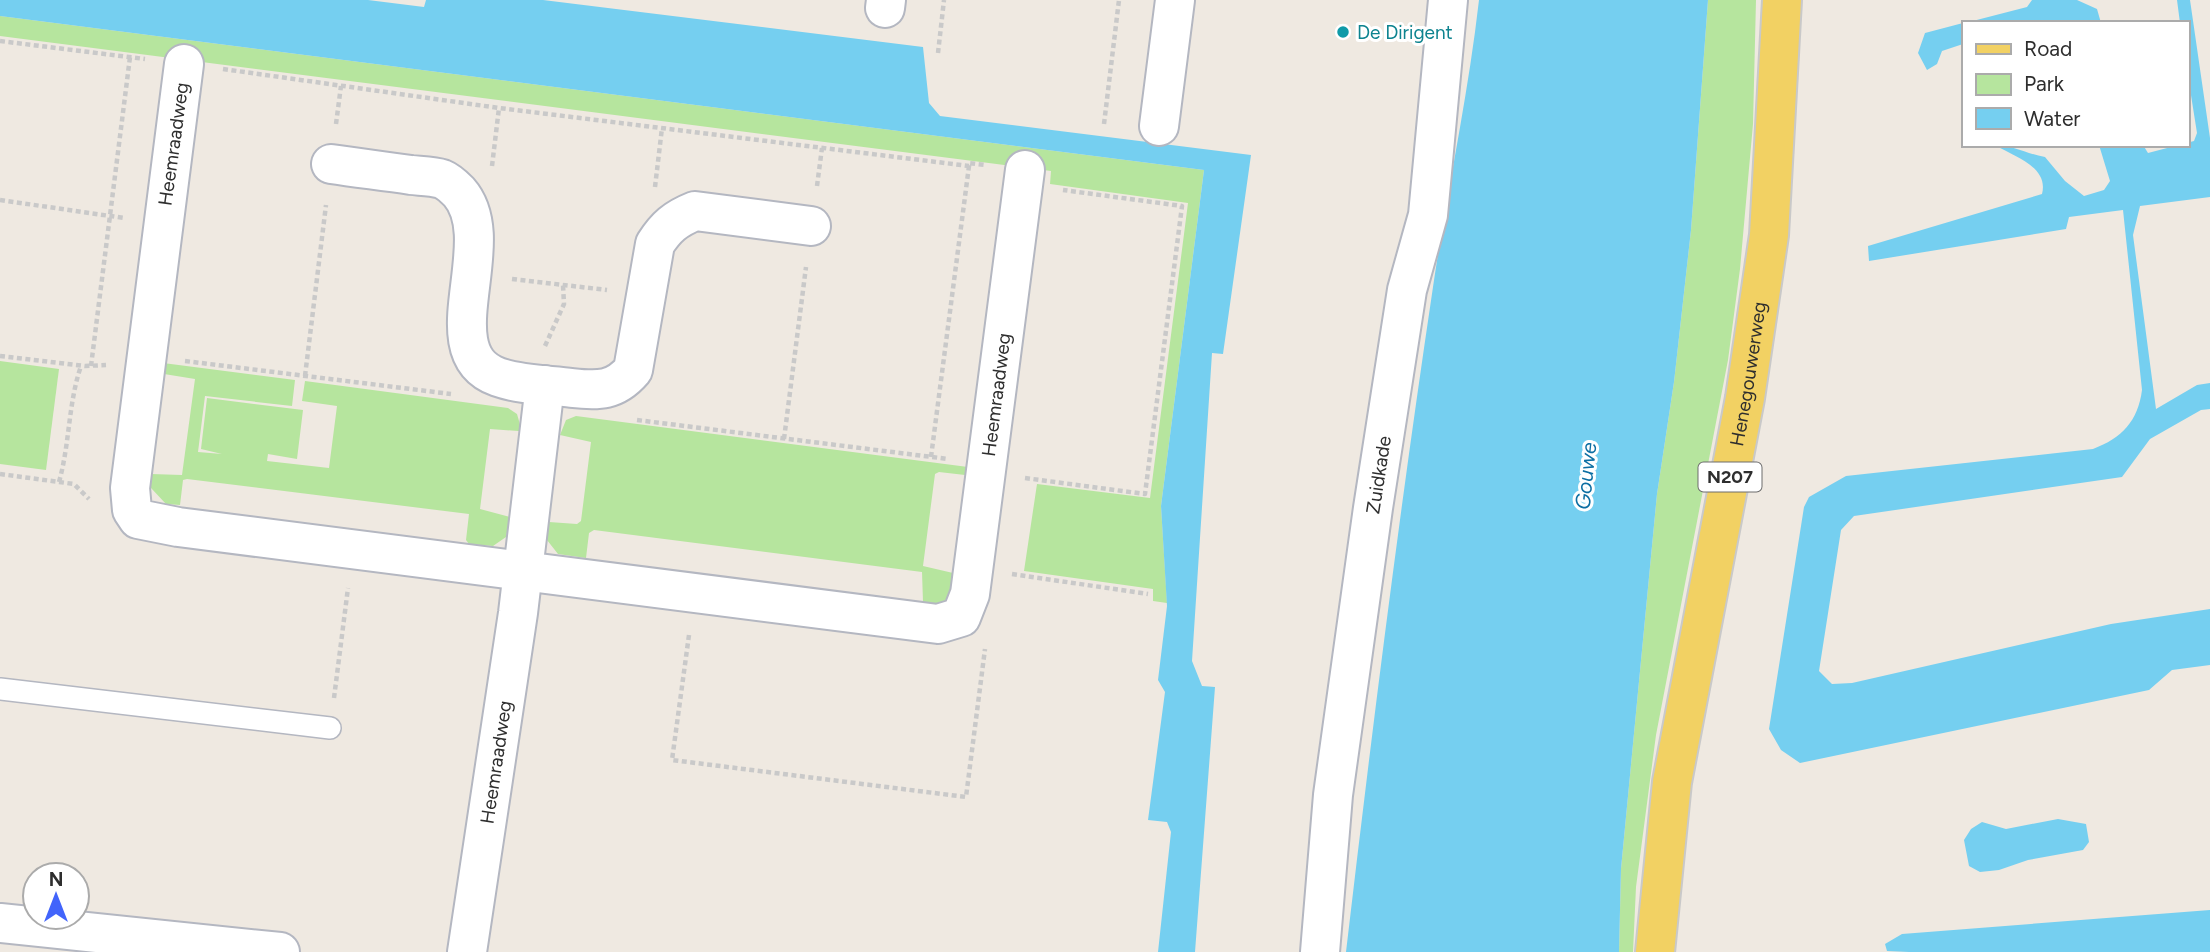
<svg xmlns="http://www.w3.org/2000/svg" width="2210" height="952" viewBox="0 0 2210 952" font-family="Figtree,sans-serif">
<rect width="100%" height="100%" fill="#efe9e1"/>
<g fill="#b6e59e">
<path d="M1708,0h48l-3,124 -13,145 -12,91 -72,375 -20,152 -3,65h-14l2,-83 36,-375 17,-112 17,-152z"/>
<path d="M0,16l1204,154 -43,336 6,97 -14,-2v-12l-129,-18 13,-87 113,14 38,-295 -138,-19 1,-13 -1051,-135z"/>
<path d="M0,361l59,8 -13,101 -46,-6z"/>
<path d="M163,363l132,17 -3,26 -87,-10 -7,56 24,2 -21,-5 6,-51 96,12 -6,49 -29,-5 -1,7 62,7 8,-62 -35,-5 3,-20 203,27 9,6 4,14 -2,3 -29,-2 -10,80 30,8 -4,20 -13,9 -24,-2 -3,-4 3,-26 -282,-35 -4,1 -3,25 -14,-1 -15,-16v-14l31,1 13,-96 -31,-5z"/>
<path d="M576,416l392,51 -3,8 -26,-3 -4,2 -12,92 30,7 -1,19 -10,12 -19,-2 -1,-30 -328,-42 -5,3 -3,25 -28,-4 -11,-14 2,-18 28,2 4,-3 10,-79 -31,-7 6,-15z"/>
</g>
<g fill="#75cff0">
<path d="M0,0h368l56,7 2,-7h117l380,47 6,56 11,13 311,39 -28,199 -11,-1 -20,308 10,25 13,1 -20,265h-37l13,-120 -4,-10 -19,-2 17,-128 -7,-12 9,-74 -6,-100 43,-336 -1204,-154z"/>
<path d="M1479,0h229l-17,230 -17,152 -17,112 -36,375 -2,83h-273c26,-222 54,-444 87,-665 14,-96 35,-190 46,-287z"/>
<path d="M2032,0h45l20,9 4,14h-136l62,-16z"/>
<path d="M2177,0h13l20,138v59l-70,9 -7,29 23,174 41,-24 13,-2v26l-9,1 -51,29 -28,38 -268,39 -13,14 -22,141 13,13 20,-1 259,-59 99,-15v56l-38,5 -23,20 -349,73 -19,-13 -12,-21 35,-222 5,-10 37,-21 247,-27c29,-11 45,-28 49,-59l-19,-180 -54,7 -3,12 -197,32 -1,-15 174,-52c7,-27 -27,-37 -47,-49 17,0 32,9 50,12l20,24 19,15 20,-6 6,-9 -11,-36h44l5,8 46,-12 3,-8 -10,-63v-47h-7z"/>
<path d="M1963,23v21l-21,7 -5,13 -10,6 -9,-17 7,-20z"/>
<path d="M2058,819l28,5 3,18 -6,8 -55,10 -29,10 -19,2 -11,-6 -5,-26 7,-11 11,-7 24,7z"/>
<path d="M2210,910v42h-301l-22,-1 -2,-7 17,-10z"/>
</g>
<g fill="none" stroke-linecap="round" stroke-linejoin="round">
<g stroke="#b4b7c1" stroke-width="24">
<path id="service" d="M0,689l330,39"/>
</g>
<g stroke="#b4b7c1" stroke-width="42">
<g id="minor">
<path d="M885,8l1,-8"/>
<path id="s1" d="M184,64l-54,424 2,22 6,9 40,8 760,97 23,-7 9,-23 55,-424"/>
<path d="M1159,126l16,-126"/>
<path d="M331,164c27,4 53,7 80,11 9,1 22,1 31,4 5,2 13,9 17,13 44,50 -30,160 39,185 22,8 51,8 74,11 27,3 43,3 61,-18l22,-126c11,-17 20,-25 40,-33l116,15"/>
<path d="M0,923l280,29"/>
<path id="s2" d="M467,952l51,-339 27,-228"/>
<path id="s3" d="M1320,952l13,-157 40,-287 34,-218 21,-75 20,-215"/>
</g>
</g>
<g stroke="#c9c9c9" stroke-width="42">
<g id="primary">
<path id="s4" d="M1655,952l17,-170 73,-384 24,-163 13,-235"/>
</g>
</g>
<g stroke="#c9c9c9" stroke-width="4.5" stroke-dasharray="5 3.5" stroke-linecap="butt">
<path d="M0,41l145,18"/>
<path d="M938,53l6,-53"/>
<path d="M223,69l276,39 470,58v-3l16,2"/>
<path d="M336,124l5,-38"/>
<path d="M1104,124l15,-124"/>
<path d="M492,166l7,-58"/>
<path d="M817,186l5,-38"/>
<path d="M655,187l7,-59"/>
<path d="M0,200l124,18"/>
<path d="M512,279l95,11"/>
<path d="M545,346l19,-42 -1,-19"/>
<path d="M0,356l85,10 21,-1"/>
<path d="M185,361l266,33"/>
<path d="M91,366l39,-309"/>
<path d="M305,376l21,-171"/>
<path d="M637,420l311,39"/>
<path d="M784,439l22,-172"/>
<path d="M931,457l38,-291"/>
<path d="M0,474l74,10 15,15"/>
<path d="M1025,478l120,16 37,-288 -119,-16"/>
<path d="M59,482c11,-39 9,-78 22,-116"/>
<path d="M1012,574l136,20"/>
<path d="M689,635l-17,125 294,37 19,-148"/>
<path d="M334,698l14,-110"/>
</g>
<use href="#service" stroke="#fff" stroke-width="21"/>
<use href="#minor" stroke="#fff" stroke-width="38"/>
<use href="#primary" stroke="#f2d163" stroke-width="38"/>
</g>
<circle fill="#0f9aa8" stroke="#fff" stroke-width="2.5" cx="1343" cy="32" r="7"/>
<g text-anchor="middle" stroke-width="6" stroke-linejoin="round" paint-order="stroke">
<rect fill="#fff" stroke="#6d6d6d" stroke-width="2" x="1698.5" y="462.5" width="63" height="29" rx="5"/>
<g font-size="18" font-weight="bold" fill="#2e2e2e">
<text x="1730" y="483">N207</text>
</g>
<g font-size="19" fill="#0d838f" stroke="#fff" text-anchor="start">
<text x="1357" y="39">De Dirigent</text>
</g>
<g font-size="19" fill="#2e2e2e" stroke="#fff">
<text transform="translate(173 144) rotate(-82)" y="7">Heemraadweg</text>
<text dy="7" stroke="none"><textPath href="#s4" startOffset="586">Henegouwerweg</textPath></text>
<text dy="7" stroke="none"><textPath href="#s1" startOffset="1517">Heemraadweg</textPath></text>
<text dy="7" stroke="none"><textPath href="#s3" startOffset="481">Zuidkade</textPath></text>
<text dy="7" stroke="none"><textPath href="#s2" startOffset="192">Heemraadweg</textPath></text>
</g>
<g font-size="21" font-style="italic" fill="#0d6fa3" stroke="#fff">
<text transform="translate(1586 476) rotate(-84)" y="7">Gouwe</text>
</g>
</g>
<rect x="1962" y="21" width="228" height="126" fill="#ffffff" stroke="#ababab" stroke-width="2"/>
<rect x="1976" y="44" width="35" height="10" fill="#f2d163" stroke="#ababab" stroke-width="2"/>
<text x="2024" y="56" font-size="21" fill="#2e2e2e">Road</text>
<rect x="1976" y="74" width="35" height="21" fill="#b6e59e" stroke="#ababab" stroke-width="2"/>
<text x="2024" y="91" font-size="21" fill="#2e2e2e">Park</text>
<rect x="1976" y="108" width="35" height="21" fill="#75cff0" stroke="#ababab" stroke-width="2"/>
<text x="2024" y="126" font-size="21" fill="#2e2e2e">Water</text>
<g transform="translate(56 896)"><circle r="33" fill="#ffffff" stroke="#ababab" stroke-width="2"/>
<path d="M0-5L12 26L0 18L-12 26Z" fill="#4264fb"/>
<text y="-10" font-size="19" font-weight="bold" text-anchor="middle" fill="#2e2e2e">N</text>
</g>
</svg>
